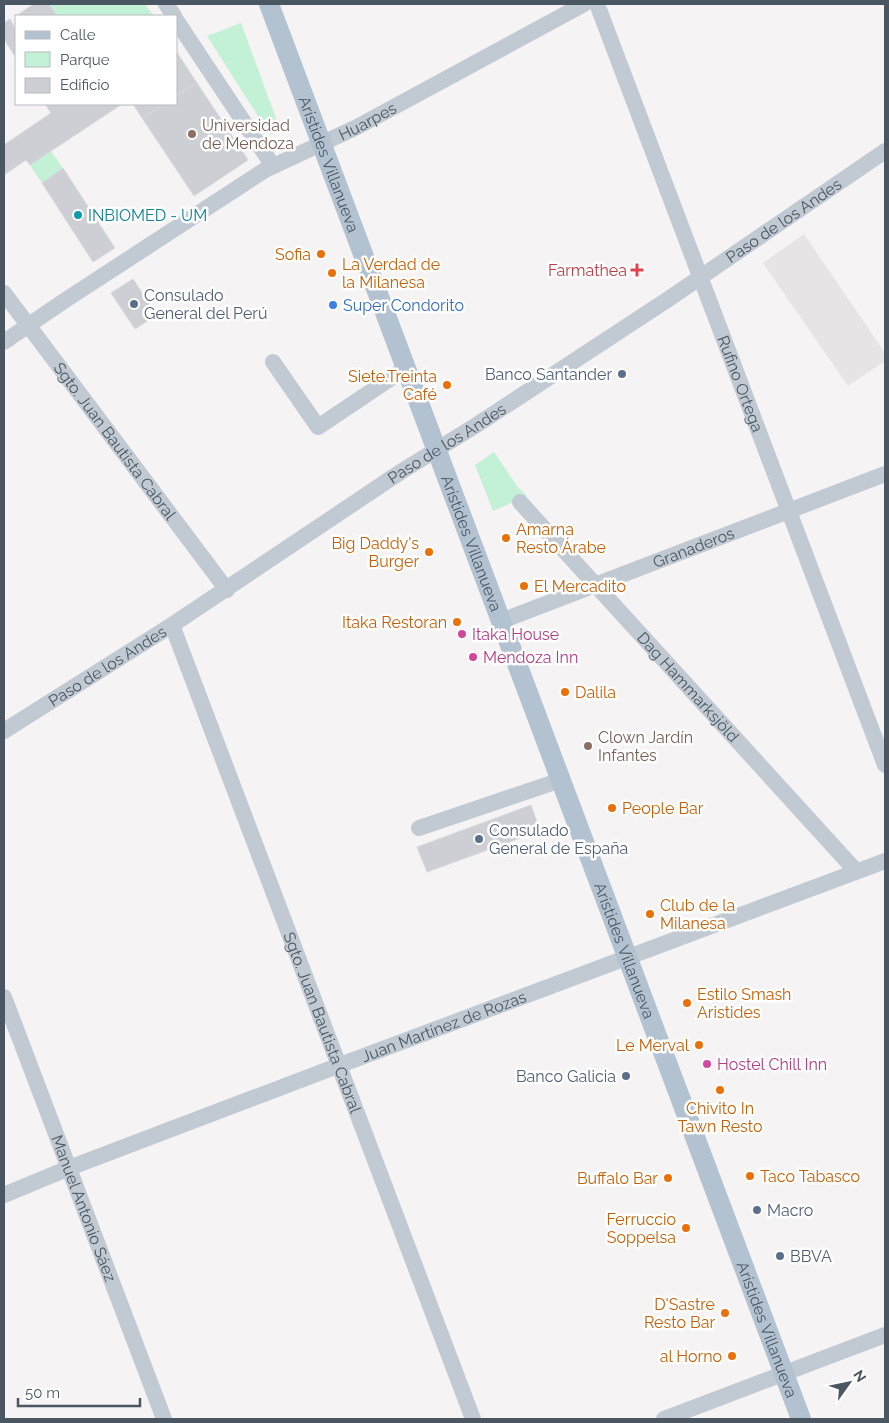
<svg xmlns="http://www.w3.org/2000/svg" width="889" height="1423" viewBox="0 0 889 1423" font-family="Raleway,sans-serif">
<rect width="100%" height="100%" fill="#f5f3f3"/>
<path fill="#e6e4e5" d="M804,234l81,119v8l-37,25 -85,-123z"/>
<g fill="#c3f1d5">
<path d="M49,4h96l8,11 -96,1z"/>
<path d="M241,23l39,106 -10,6 -63,-99z"/>
<path d="M51,151l12,17 -21,15 -12,-18z"/>
<path d="M494,452l23,34 10,10 -34,15 -18,-46z"/>
</g>
<g fill="#cdcfd5" stroke="#d7d9de">
<path d="M34,4h15l8,12h-41z"/>
<path d="M10,19l6,11v28l-12,-19v-16z"/>
<path d="M176,51l21,32 -21,13z"/>
<path d="M197,83l51,77 -54,36 -52,-78 23,-14h11v-8z"/>
<path d="M45,104h77l-92,61 -4,-5 -22,15v-30l47,-32z"/>
<path d="M133,104h32l-23,14z"/>
<path d="M63,168l52,80 -22,14 -51,-79z"/>
<path d="M133,279l24,36 -22,14 -24,-36z"/>
<path d="M531,805l9,26 -113,41 -10,-25z"/>
</g>
<g fill="none" stroke-linecap="round" stroke-linejoin="round">
<g stroke="#c1cad2" stroke-width="16">
<path d="M166,4l8,12"/>
<path id="s1" d="M597,4l288,761"/>
<path d="M176,20l97,146"/>
<path id="s2" d="M4,293l223,297"/>
<path id="s3" d="M4,342l60,-41 201,-131 92,-43 227,-123"/>
<path d="M273,362l45,65 88,-59"/>
<path id="s4" d="M520,502l336,369"/>
<path id="s5" d="M501,621l384,-147"/>
<path id="s6" d="M172,625l301,794"/>
<path id="s7" d="M4,731l168,-106 230,-154 73,-45 195,-128 215,-147"/>
<path d="M419,828l142,-48"/>
<path id="s8" d="M4,997l160,422"/>
<path id="s9" d="M4,1195l65,-27 271,-103 545,-204"/>
<path d="M664,1419l221,-84"/>
</g>
<path stroke="#b3c2d1" stroke-width="20" id="s10" d="M269,4l532,1415"/>
</g>
<g fill="#8d6e63" stroke="#fff" stroke-width="2">
<circle cx="192" cy="134" r="5"/>
<circle cx="588" cy="746" r="5"/>
</g>
<circle fill="#0f9aa8" stroke="#fff" stroke-width="2" cx="78" cy="215" r="5"/>
<g fill="#e8710a" stroke="#fff" stroke-width="2">
<circle cx="321" cy="254" r="5"/>
<circle cx="332" cy="273" r="5"/>
<circle cx="447" cy="385" r="5"/>
<circle cx="506" cy="538" r="5"/>
<circle cx="429" cy="552" r="5"/>
<circle cx="524" cy="586" r="5"/>
<circle cx="457" cy="622" r="5"/>
<circle cx="565" cy="692" r="5"/>
<circle cx="612" cy="808" r="5"/>
<circle cx="650" cy="914" r="5"/>
<circle cx="687" cy="1003" r="5"/>
<circle cx="699" cy="1045" r="5"/>
<circle cx="720" cy="1090" r="5"/>
<circle cx="750" cy="1176" r="5"/>
<circle cx="668" cy="1178" r="5"/>
<circle cx="686" cy="1228" r="5"/>
<circle cx="725" cy="1313" r="5"/>
<circle cx="732" cy="1356" r="5"/>
</g>
<path fill="#e0444e" stroke="#fff" stroke-width="2" d="M634.5 262.5h5v5h5v5h-5v5h-5v-5h-5v-5h5z"/>
<g fill="#5c6f8a" stroke="#fff" stroke-width="2">
<circle cx="134" cy="304" r="5"/>
<circle cx="622" cy="374" r="5"/>
<circle cx="479" cy="839" r="5"/>
<circle cx="626" cy="1076" r="5"/>
<circle cx="757" cy="1210" r="5"/>
<circle cx="780" cy="1256" r="5"/>
</g>
<circle fill="#3f7fe0" stroke="#fff" stroke-width="2" cx="333" cy="305" r="5"/>
<g fill="#d1479c" stroke="#fff" stroke-width="2">
<circle cx="462" cy="634" r="5"/>
<circle cx="473" cy="657" r="5"/>
<circle cx="707" cy="1064" r="5"/>
</g>
<g text-anchor="middle" stroke-width="5" stroke-linejoin="round" paint-order="stroke">
<g font-size="16" fill="#4a5661" stroke="#fff">
<text dy="6" stroke="none"><textPath href="#s3" startOffset="426">Huarpes</textPath></text>
<text dy="6" stroke="none"><textPath href="#s10" startOffset="171">Arístides Villanueva</textPath></text>
<text dy="6" stroke="none"><textPath href="#s7" startOffset="932">Paso de los Andes</textPath></text>
<text dy="6" stroke="none"><textPath href="#s1" startOffset="406">Rufino Ortega</textPath></text>
<text dy="6" stroke="none"><textPath href="#s2" startOffset="185">Sgto. Juan Bautista Cabral</textPath></text>
<text dy="6" stroke="none"><textPath href="#s7" startOffset="528">Paso de los Andes</textPath></text>
<text dy="6" stroke="none"><textPath href="#s10" startOffset="576">Arístides Villanueva</textPath></text>
<text dy="6" stroke="none"><textPath href="#s5" startOffset="206">Granaderos</textPath></text>
<text dy="6" stroke="none"><textPath href="#s7" startOffset="122">Paso de los Andes</textPath></text>
<text dy="6" stroke="none"><textPath href="#s4" startOffset="250">Dag Hammarksjöld</textPath></text>
<text dy="6" stroke="none"><textPath href="#s10" startOffset="1011">Arístides Villanueva</textPath></text>
<text dy="6" stroke="none"><textPath href="#s6" startOffset="425">Sgto. Juan Bautista Cabral</textPath></text>
<text dy="6" stroke="none"><textPath href="#s9" startOffset="471">Juan Martínez de Rozas</textPath></text>
<text dy="6" stroke="none"><textPath href="#s8" startOffset="226">Manuel Antonio Sáez</textPath></text>
<text dy="6" stroke="none"><textPath href="#s10" startOffset="1416">Arístides Villanueva</textPath></text>
</g>
<g font-size="16" fill="#785e54" stroke="#fff" text-anchor="start">
<text x="202" y="131">Universidad<tspan x="202" dy="18">de Mendoza</tspan></text>
<text x="598" y="743">Clown Jardín<tspan x="598" dy="18">Infantes</tspan></text>
</g>
<g font-size="16" fill="#0d838f" stroke="#fff" text-anchor="start">
<text x="88" y="221">INBIOMED - UM</text>
</g>
<g font-size="16" fill="#c56008" stroke="#fff" text-anchor="end">
<text x="311" y="260">Sofia</text>
<text x="342" y="270" text-anchor="start">La Verdad de<tspan x="342" dy="18">la Milanesa</tspan></text>
<text x="437" y="382">Siete.Treinta<tspan x="437" dy="18">Café</tspan></text>
<text x="516" y="535" text-anchor="start">Amarna<tspan x="516" dy="18">Resto Árabe</tspan></text>
<text x="419" y="549">Big Daddy's<tspan x="419" dy="18">Burger</tspan></text>
<text x="534" y="592" text-anchor="start">El Mercadito</text>
<text x="447" y="628">Itaka Restoran</text>
<text x="575" y="698" text-anchor="start">Dalila</text>
<text x="622" y="814" text-anchor="start">People Bar</text>
<text x="660" y="911" text-anchor="start">Club de la<tspan x="660" dy="18">Milanesa</tspan></text>
<text x="697" y="1000" text-anchor="start">Estilo Smash<tspan x="697" dy="18">Aristides</tspan></text>
<text x="689" y="1051">Le Merval</text>
<text x="720" y="1114" text-anchor="middle">Chivito In<tspan x="720" dy="18">Tawn Resto</tspan></text>
<text x="760" y="1182" text-anchor="start">Taco Tabasco</text>
<text x="658" y="1184">Buffalo Bar</text>
<text x="676" y="1225">Ferruccio<tspan x="676" dy="18">Soppelsa</tspan></text>
<text x="715" y="1310">D'Sastre<tspan x="715" dy="18">Resto Bar</tspan></text>
<text x="722" y="1362">al Horno</text>
</g>
<g font-size="16" fill="#be3a42" stroke="#fff" text-anchor="end">
<text x="627" y="276">Farmathea</text>
</g>
<g font-size="16" fill="#4e5e75" stroke="#fff" text-anchor="start">
<text x="144" y="301">Consulado<tspan x="144" dy="18">General del Perú</tspan></text>
<text x="612" y="380" text-anchor="end">Banco Santander</text>
<text x="489" y="836">Consulado<tspan x="489" dy="18">General de España</tspan></text>
<text x="616" y="1082" text-anchor="end">Banco Galicia</text>
<text x="767" y="1216">Macro</text>
<text x="790" y="1262">BBVA</text>
</g>
<g font-size="16" fill="#366cbe" stroke="#fff" text-anchor="start">
<text x="343" y="311">Super Condorito</text>
</g>
<g font-size="16" fill="#b23c85" stroke="#fff" text-anchor="start">
<text x="472" y="640">Itaka House</text>
<text x="483" y="663">Mendoza Inn</text>
<text x="717" y="1070">Hostel Chill Inn</text>
</g>
</g>
<rect width="889" height="1423" fill="none" stroke="#4a5661" stroke-width="10"/>
<rect x="15" y="15" width="162" height="90" fill="#ffffff" stroke="#b7bbc0"/>
<rect x="25" y="31" width="25" height="8" fill="#b3c2d1" stroke="#b7bbc0"/>
<text x="60" y="40" font-size="15" fill="#4a5661">Calle</text>
<rect x="25" y="52" width="25" height="15" fill="#c3f1d5" stroke="#b7bbc0"/>
<text x="60" y="65" font-size="15" fill="#4a5661">Parque</text>
<rect x="25" y="78" width="25" height="15" fill="#cdcfd5" stroke="#b7bbc0"/>
<text x="60" y="90" font-size="15" fill="#4a5661">Edificio</text>
<g transform="translate(849 1383) rotate(57)" stroke="#ffffff" stroke-width="4" paint-order="stroke">
<path d="M0-4L9 19L0 12L-9 19Z" fill="#4a5661"/>
<text y="-8" font-size="14" font-weight="bold" text-anchor="middle" fill="#4a5661">N</text>
</g>
<path d="M18 1398v8h122v-8" fill="none" stroke="#4a5661" stroke-width="2.5"/>
<text x="25" y="1398" font-size="15" fill="#4a5661" stroke="#ffffff" stroke-width="4" paint-order="stroke">50 m</text>
</svg>
